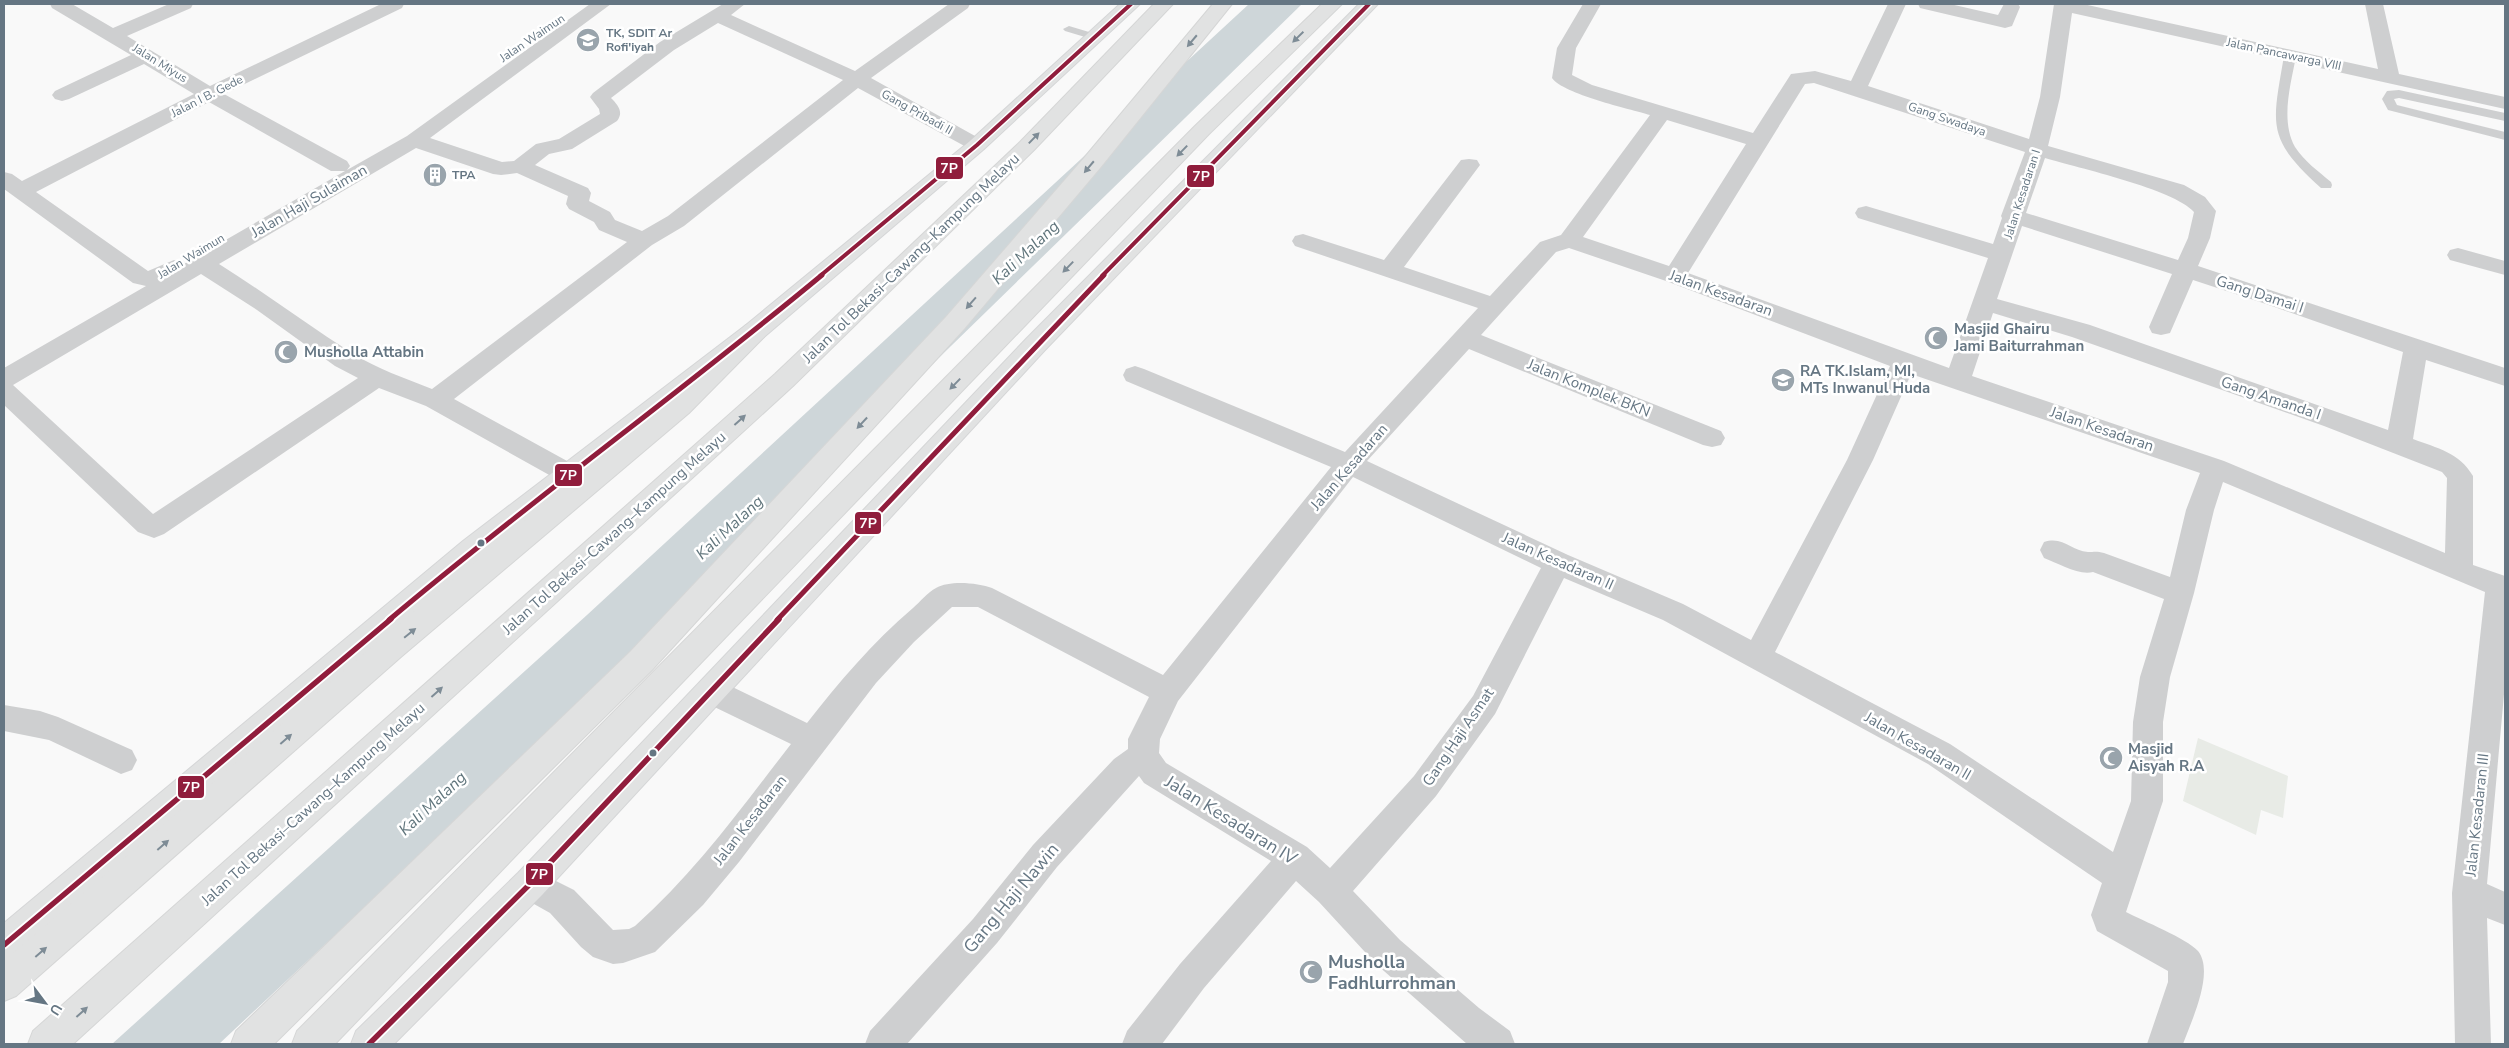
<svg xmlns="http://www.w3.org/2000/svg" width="2509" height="1048" viewBox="0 0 2509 1048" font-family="'Nunito Sans',sans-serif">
<rect width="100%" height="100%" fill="#f9f9f9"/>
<path fill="#e8ebe6" d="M2198,738l90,38 -5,42 -22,-8 -5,25 -73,-34z"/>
<path fill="#ced6d9" d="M1249,4h53l-659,642 -424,398h-107l475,-429z"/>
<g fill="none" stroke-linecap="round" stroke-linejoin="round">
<g stroke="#d5d6d7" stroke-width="2">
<g id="primary">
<path d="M1120,4h20l-156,145 -220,188 -281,220 -467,400 -12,5v-39l459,-382 283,-216 224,-184z"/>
<path d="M1359,4h19l-333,346 -503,545 -148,149h-43l5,-13 162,-158 509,-535z"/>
</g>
</g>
<g stroke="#d5d6d6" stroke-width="2">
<g id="motorway">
<path d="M1154,4h19l-139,146 -241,236 -720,658h-45l5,-13 742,-657 245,-232z"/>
<path d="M1213,4h19l-132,164 -136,161 -312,341 -378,374h-43l5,-13 394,-379 316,-335 138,-159z"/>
<path d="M1322,4h20l-133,130 -874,910h-43l5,-13 898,-905z"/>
<path d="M755,323l9,2 3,6 -3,6 -75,76 -287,243 -386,340 -12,5v-40l378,-323 289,-237 75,-76z"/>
</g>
</g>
<g fill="#cecfd0" fill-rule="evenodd">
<path d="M1069,26l30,9 2,2 -6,3 -30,-9 -2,-2z"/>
<path d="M2290,53l6,3c-5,28 -16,64 -1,91 9,14 23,24 36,35l1,3 -1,3h-10c-55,-50 -49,-62 -37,-132z"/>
<path d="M2399,90l106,23v8l-106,-23 -5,1 3,6 108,27v8l-117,-30 -6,-11 5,-8z"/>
</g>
<g fill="#cecfd0" fill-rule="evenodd">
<path d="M50,4h22l41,24 56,-24h24l-2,4 -64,28 83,50 171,-82h23l-2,4 -178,86 123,67 3,5 -3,4 60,-34 183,-132h21l-181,134 72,24 12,-1 22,-17 23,-5 41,-25 -1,-5 -9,-12 3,-4 67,-51 63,-38h22l-14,11 124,56 94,-67h21l-2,4 -97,70 113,63 4,4 -4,4 -7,2 -7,-2 -112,-61 -174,138 -32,19 -198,154 124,68 4,7 -4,7 -9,3 -9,-3 -134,-75 -47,-18 -215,146 -10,4 -16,-6 -134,-127v-37l142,-82 -13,-3 -129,-94v-17l8,2 10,7 172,-87 -50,-30 -75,35 -7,2 -7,-2 -3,-4 3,-4 76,-36 -79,-47zM718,23l125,57 -175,136 -26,15 -27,-11 -5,-8 -21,-11 2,-8 -3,-5 -53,-23 14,-11 23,-5 45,-28c7,-9 1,-16 -6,-23l63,-48zM209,102l122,69h14l-161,93 -10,-4 -26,11 -112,-79zM416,148l77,26 8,1 16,-2 51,23 -2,8 3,5 25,13 5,8 28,12 -195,147c-27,-11 -55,-20 -80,-36 -45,-28 -88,-61 -133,-89zM201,274l56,36 78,56 23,12 -205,136 -140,-129z"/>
<path d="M1583,4h18l-25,44 -4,27 20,10 161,48 38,-59 24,-3 36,10 37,-77h18l-38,82 161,53 11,-42 14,-93h29l295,65 -13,-65h18l16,70 106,23v12l-433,-96 -12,84 -12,49 136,39 21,12 11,14 -6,27 -12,28 307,102v18l-79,-26 -13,79c24,9 47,14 60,37v89l32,11v107l-18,201 18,8v33l-18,-7 4,126h-36l-3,-151 33,-301 -262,-110 -9,28 -20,83 -24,84 -7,45v79l-37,111c17,9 60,26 72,39 17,21 -7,71 -15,93h-36l21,-62v-11l-71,-40 -6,-16 11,-32 -174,-119 -265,-144 -99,-42 -69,136 -59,82 -83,95 47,49 79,68 31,23 5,13h-48l-91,-80 -57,-62 -23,-21 -92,107 -42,56h-40l5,-13 53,-67 91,-103 -127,-78 -5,-7 -82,91 -60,76 -90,101h-42l5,-13 103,-112 60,-74 81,-86 14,-10v-10l21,-42 -171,-90h-26l-38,35 -38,41 -137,179 -36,43 -48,47 -32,11 -10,1 -20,-7 -12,-10 -31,-34 -32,-18 -5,-11 5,-11 12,-5 44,22 39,40 16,-1 6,-3c60,-53 107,-119 156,-182l-91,-44 -4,-9 4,-9 11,-4 11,4 85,41c32,-41 66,-81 106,-115 7,-6 15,-16 23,-20 14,-8 42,-5 56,0l171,87 168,-208 -205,-86 -3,-6 3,-6 9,-3 9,3 201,83 133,-144 -183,-62 -3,-5 3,-5 8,-2 81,26 77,-100 8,-1 8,1 3,5 -76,102 86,29 50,-54 21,-7 89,-120c-20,-6 -87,-21 -98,-37l5,-30zM1814,83l211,69 -24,64 1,2 -9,26 -127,-38 -8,2 -3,5 3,5 130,40 -39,110 -261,-95 117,-189zM1667,120l79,24 -77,122 -86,-29zM2045,158c33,10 129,31 149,54l-6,26 -10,22 -152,-47zM2022,226l150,48 -23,53 3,6 9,2 9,-2 23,-53 73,24 137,48 -15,78 -298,-105 -93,-26zM1569,248l97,33 224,85 -43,94 -96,180 -68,-36 -115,-49 -201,-94 102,-112 234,96 9,2 9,-2 4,-7 -4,-7 -240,-96 75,-83zM1993,313l79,24 252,89 118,46 5,6 -2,75 -221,-92 -252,-85zM1911,374l289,99 -14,37 -16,67 -66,-24c-7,-2 -10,-1 -16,-1 -17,-1 -24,-16 -44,-10l-4,8 4,8c14,5 35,18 49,14l71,27 -24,78 -7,45 -2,79 -18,51 -163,-108 -175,-92 98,-192zM1353,477l188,91 -68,128 -59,80 -84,92 -23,-21 -141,-84 -7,-10 1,-14 18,-38z"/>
<path d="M1918,4h32l48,11 6,-11h14l2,3 -8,19 -7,2 -85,-20z"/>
<path d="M2458,248l47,13v14l-55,-15 -3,-5 3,-5z"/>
<path d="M4,705l36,6 18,6 74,33 5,10 -5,10 -11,4 -72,-34 -45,-9z"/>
</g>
<use href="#primary" fill="#e1e2e2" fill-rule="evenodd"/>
<use href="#motorway" fill="#e1e2e2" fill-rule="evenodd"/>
<g stroke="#fff" stroke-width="7">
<g id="bus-1-far2">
<path d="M820,276l157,-131 154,-141"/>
<path d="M1102,276l267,-272"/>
</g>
</g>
<g stroke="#fff" stroke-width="9">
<g id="bus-1-far1">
<path d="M389,620c141,-119 291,-227 433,-345"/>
<path d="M777,620l327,-345"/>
</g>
</g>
<g stroke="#fff" stroke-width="9">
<g id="bus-1">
<path d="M4,945l387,-326"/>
<path d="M369,1044l161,-160 249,-265"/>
</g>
</g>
<use href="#bus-1-far2" stroke="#901d3c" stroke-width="4"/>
<use href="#bus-1-far1" stroke="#901d3c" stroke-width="5"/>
<use href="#bus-1" stroke="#901d3c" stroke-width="5.5"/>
</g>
<defs><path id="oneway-solid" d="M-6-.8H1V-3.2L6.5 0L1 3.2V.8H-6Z" transform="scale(1.25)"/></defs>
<g fill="#7e8c96">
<use href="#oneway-solid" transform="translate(1298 37) rotate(136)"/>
<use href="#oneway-solid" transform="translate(1192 41) rotate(130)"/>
<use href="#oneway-solid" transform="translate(1034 138) rotate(-46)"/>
<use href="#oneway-solid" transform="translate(1182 151) rotate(134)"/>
<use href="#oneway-solid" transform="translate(1089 167) rotate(130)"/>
<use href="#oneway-solid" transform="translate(1068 267) rotate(134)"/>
<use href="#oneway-solid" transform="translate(971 303) rotate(131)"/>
<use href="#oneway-solid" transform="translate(955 384) rotate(134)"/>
<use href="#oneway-solid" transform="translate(740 420) rotate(-42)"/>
<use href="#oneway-solid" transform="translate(862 423) rotate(133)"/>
<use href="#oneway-solid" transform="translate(410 633) rotate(-39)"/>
<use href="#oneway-solid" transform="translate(437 692) rotate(-42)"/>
<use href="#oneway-solid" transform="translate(286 739) rotate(-41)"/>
<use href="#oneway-solid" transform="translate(163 845) rotate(-41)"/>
<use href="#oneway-solid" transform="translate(41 952) rotate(-41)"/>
<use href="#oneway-solid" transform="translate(82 1012) rotate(-42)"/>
</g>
<defs>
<g id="school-disc" transform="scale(1.25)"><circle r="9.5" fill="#99a4ac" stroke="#fff"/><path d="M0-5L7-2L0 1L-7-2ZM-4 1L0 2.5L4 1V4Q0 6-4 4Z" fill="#fff"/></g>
<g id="building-disc" transform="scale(1.25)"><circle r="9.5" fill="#99a4ac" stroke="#fff"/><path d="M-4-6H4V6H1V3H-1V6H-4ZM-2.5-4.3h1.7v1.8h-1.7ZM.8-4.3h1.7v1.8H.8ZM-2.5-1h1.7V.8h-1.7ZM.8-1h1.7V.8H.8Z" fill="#fff"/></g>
<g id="mosque-disc" transform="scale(1.25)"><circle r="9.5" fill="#99a4ac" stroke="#fff"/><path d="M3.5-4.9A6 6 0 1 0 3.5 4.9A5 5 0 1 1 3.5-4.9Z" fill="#fff"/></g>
</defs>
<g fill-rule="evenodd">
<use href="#school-disc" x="588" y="40"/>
<use href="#building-disc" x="435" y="175"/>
<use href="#mosque-disc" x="1936" y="338"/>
<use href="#mosque-disc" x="286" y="352"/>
<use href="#school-disc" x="1783" y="380"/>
<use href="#mosque-disc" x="2111" y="758"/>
<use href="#mosque-disc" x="1311" y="972"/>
</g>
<g fill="#657683" stroke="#fff" stroke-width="2">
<circle cx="481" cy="543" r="4.5"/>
<circle cx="653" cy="753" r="4.5"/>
</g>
<g text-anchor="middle" stroke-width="5" stroke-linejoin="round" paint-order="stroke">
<g font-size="12" font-weight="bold" fill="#657683" stroke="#fff" text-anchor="start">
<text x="606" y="37">TK, SDIT Ar<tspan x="606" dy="14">Rofi'iyah</tspan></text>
<text x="452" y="179">TPA</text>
</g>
<g font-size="12" fill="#657683" stroke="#fff">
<text transform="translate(532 38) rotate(-34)" y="4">Jalan Waimun</text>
<text transform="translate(2284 54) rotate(12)" y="4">Jalan Pancawarga VIII</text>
<text transform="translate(160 63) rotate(32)" y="4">Jalan Miyus</text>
<text transform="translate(207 96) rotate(-27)" y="4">Jalan I B. Gede</text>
<text transform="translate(917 112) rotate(29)" y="4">Gang Pribadi II</text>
<text transform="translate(1947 119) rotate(19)" y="4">Gang Swadaya</text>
<text transform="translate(2022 194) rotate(-72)" y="4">Jalan Kesadaran I</text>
<text transform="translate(191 256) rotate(-31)" y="4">Jalan Waimun</text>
</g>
<g font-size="15" fill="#657683" stroke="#fff">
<text transform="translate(309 201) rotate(-30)" y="5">Jalan Haji Sulaiman</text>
<text transform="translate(911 258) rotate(-44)" y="5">Jalan Tol Bekasi–Cawang–Kampung Melayu</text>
<text transform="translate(1721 293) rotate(20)" y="5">Jalan Kesadaran</text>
<text transform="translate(2260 294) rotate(18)" y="5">Gang Damai I</text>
<text transform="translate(1589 388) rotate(22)" y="5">Jalan Komplek BKN</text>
<text transform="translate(2271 398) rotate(19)" y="5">Gang Amanda I</text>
<text transform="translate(2102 429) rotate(19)" y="5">Jalan Kesadaran</text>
<text transform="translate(1349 467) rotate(-49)" y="5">Jalan Kesadaran</text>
<text transform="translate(614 533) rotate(-42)" y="5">Jalan Tol Bekasi–Cawang–Kampung Melayu</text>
<text transform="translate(1558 561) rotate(24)" y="5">Jalan Kesadaran II</text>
<text transform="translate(1458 737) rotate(-56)" y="5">Gang Haji Asmat</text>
<text transform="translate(1918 746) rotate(30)" y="5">Jalan Kesadaran II</text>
<text transform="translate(313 804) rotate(-42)" y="5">Jalan Tol Bekasi–Cawang–Kampung Melayu</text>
<text transform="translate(2477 815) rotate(-84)" y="5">Jalan Kesadaran III</text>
<text transform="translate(750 820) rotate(-52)" y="5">Jalan Kesadaran</text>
</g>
<g font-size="15" font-weight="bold" fill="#657683" stroke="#fff" text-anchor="start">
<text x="1954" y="334">Masjid Ghairu<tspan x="1954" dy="17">Jami Baiturrahman</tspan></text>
<text x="304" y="357">Musholla Attabin</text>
<text x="1800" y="376">RA TK.Islam, MI,<tspan x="1800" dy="17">MTs Inwanul Huda</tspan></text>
<text x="2128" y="754">Masjid<tspan x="2128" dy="17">Aisyah R.A</tspan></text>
</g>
<g font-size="16" font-style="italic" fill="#60757c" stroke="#fff">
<text transform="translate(1025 252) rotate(-43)" y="6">Kali Malang</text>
<text transform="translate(729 527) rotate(-43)" y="6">Kali Malang</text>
<text transform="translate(432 803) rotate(-43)" y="6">Kali Malang</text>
</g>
<g font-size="18" fill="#657683" stroke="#fff">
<text transform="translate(1231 820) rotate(32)" y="6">Jalan Kesadaran IV</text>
<text transform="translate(1011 898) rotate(-50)" y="6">Gang Haji Nawin</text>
</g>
<g font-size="18" font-weight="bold" fill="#657683" stroke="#fff" text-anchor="start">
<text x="1328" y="968">Musholla<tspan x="1328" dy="21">Fadhlurrohman</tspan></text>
</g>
</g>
<g stroke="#fff" stroke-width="2">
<rect x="935" y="156" width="29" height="24" rx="5" fill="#901d3c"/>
<rect x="1186" y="164" width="29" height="24" rx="5" fill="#901d3c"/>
<rect x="554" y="463" width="29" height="24" rx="5" fill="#901d3c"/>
<rect x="854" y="511" width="28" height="24" rx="5" fill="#901d3c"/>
<rect x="177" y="775" width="28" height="24" rx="5" fill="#901d3c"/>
<rect x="525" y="862" width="29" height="24" rx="5" fill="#901d3c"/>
</g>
<g font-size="14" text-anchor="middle" font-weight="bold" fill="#fff">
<text x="949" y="173">7P</text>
<text x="1201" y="181">7P</text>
<text x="568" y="480">7P</text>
<text x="868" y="528">7P</text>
<text x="191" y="792">7P</text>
<text x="539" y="879">7P</text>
</g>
<rect width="2509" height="1048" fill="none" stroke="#657683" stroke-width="10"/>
<g transform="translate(45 1003) rotate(122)" stroke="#ffffff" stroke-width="4" paint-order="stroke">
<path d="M0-4L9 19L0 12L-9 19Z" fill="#657683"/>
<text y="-8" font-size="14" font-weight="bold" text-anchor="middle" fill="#657683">U</text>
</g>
</svg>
